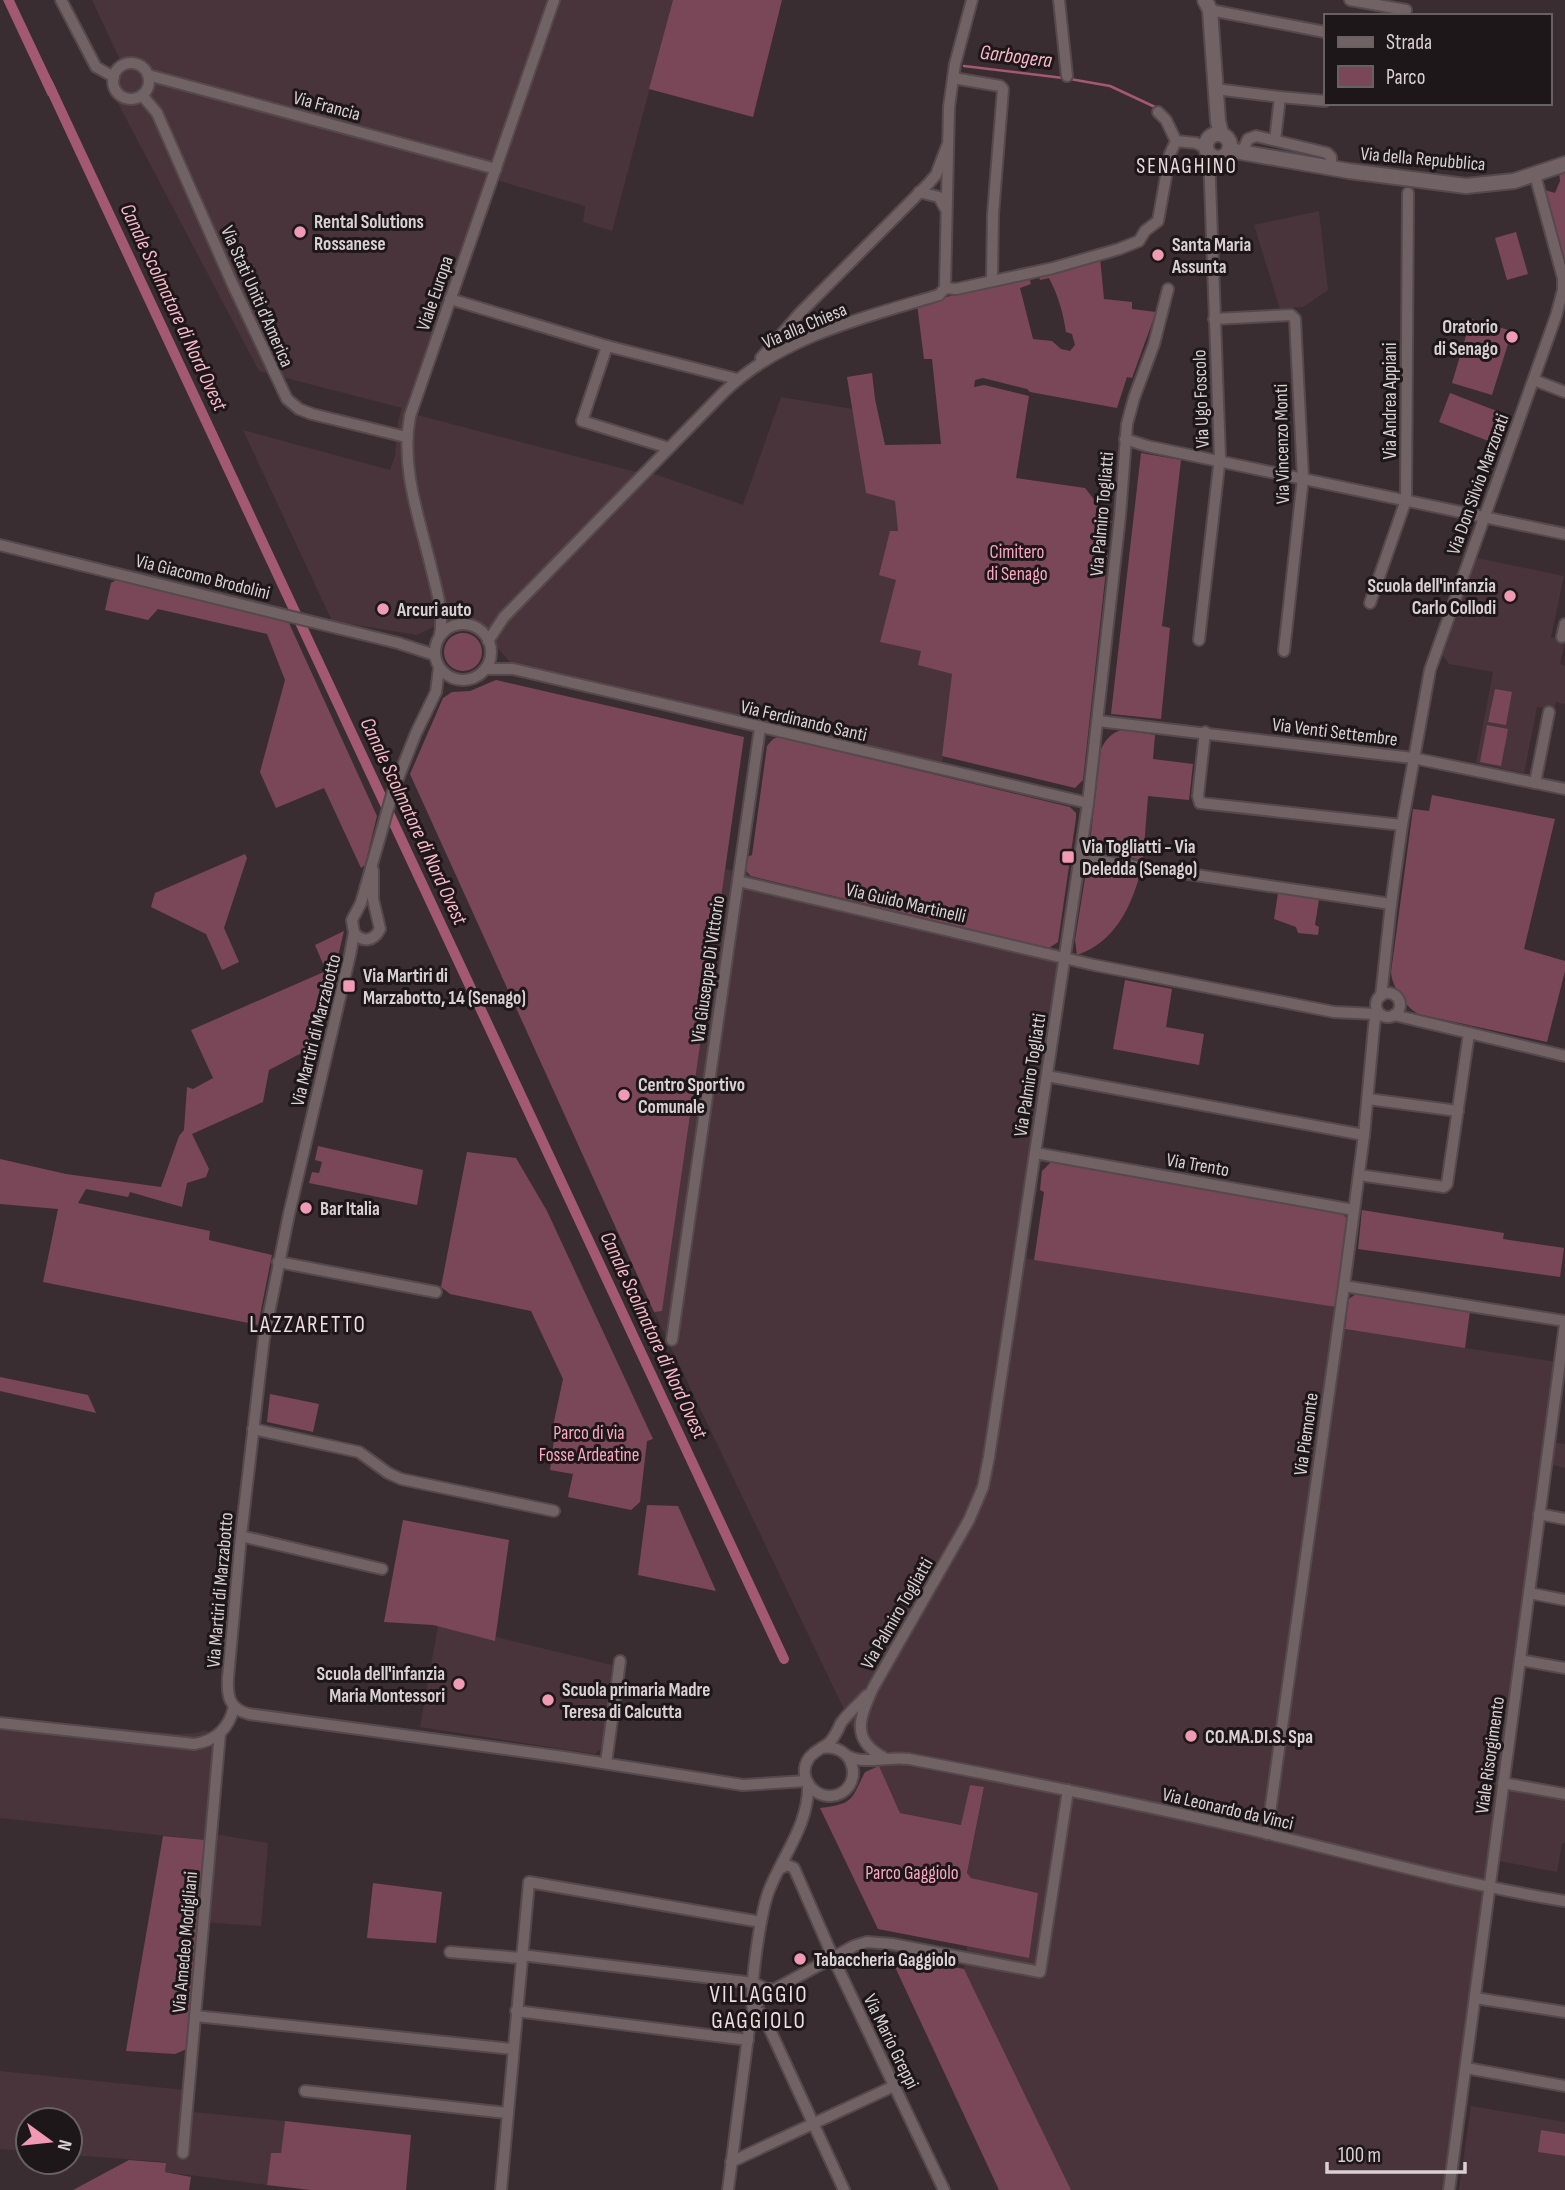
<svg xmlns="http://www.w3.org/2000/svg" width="1565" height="2190" viewBox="0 0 1565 2190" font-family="'Sofia Sans Condensed',sans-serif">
<rect width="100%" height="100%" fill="#3a2d31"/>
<g fill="#48343a">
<path d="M92,0h581l-61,231 -29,-9 2,-16 -92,-27 -80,235 227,59h12l91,32 38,-108 72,12 13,84 29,7 3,31 -19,43 17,5 26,73 -3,13 34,9 -11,89 -432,-101 -37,-41 -25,-1 -31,15 -85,-14 -89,-191 147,40 5,-14 3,-35 4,-13 -143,-37 -149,-283 10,-17 1,-9z"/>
<path d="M1319,211l9,79 -25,17 -23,2 -26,-84z"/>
<path d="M1477,558l87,18 -13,61 14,4 -5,23 5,2v38l-9,-2 -2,8 -17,-3 -13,66 -48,-10 17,-91 -44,-8 -7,-9z"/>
<path d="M725,869l337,81 -45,307 322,50 -2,21 220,34 -11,79 19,3v24l-21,-5 -98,727h-375l-107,-221 3,-23 62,12 9,-65 -67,-15 -4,-5 17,-85 -14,-3 -8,40 -62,-12 -21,-46 -7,1 -218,-456 8,-2z"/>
<path d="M438,1626l57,14 1,-3 116,28 -9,82 -8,7 -175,-27z"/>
<path d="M0,1717l179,17 17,-1 9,-3 12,8 -8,95 59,10 -7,83 -60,-4 4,-82 -205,-22z"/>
<path d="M1504,1785l61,11v47h-3l-5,29 -63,-12z"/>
<path d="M0,2071l185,19 -1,21 101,10 -4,33 -10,-1 -4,32 -102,-13v-10l-95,-7v-35h-42v31l-28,-2z"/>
<path d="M1471,2106l94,16v68h-106z"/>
</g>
<g fill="#7a4758">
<path d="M673,0h109l-29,117 -104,-28z"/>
<path d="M1565,170v97l-20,-77 10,3 5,-12 -1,-10z"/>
<path d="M1516,232l12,42 -21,6 -12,-42z"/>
<path d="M1100,257l4,42 28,3v7l24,3 -24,66 -5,-1 -10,31 -87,-16 -3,-3 -44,-11 -8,2 -1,7 10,-2 45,11 -13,82 69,10 27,34 -17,14 13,16 -25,228 -8,8 -133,-32 10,-82 -34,-9 3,-14 -41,-9 16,-62 -17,-5 11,-44h8l-3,-30 -29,-8 -19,-116 25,-4 3,26 10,46 56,-1 -9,-85h-8l-7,-55 112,-27 2,7 -11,4 13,51 19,2 9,8 9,2 5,-6 -3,-11 -6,-2c-3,-20 -8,-37 -17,-54l-9,2 -2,-6z"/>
<path d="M1471,319l41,12 -20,64 -40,-12z"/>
<path d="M1450,393l52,20 -11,29 -52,-20z"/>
<path d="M1141,453l40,7 -19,166 8,2 -9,91 -50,-5z"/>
<path d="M118,579l170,42 89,195 -12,49 -4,3 -37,-80 -48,20 -16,-36 25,-92 -18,-46 -109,-25 -10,11 -43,-10 6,-27z"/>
<circle cx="463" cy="652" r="19"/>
<path d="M496,680l248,57 -82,574 -8,1 -244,-538 33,-76 9,-6 18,-1z"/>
<path d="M1495,689l17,3 -6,33 -18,-3z"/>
<path d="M1487,725l21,4 -7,37 -21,-4z"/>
<path d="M1122,730l33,5 -2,24 40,5 -4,36 -41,-4 -5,64 -49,-9 -4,-9 11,-93c5,-10 10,-16 21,-19z"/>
<path d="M778,737l292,70 6,6v5l-18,124 -9,6 -298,-72 -5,-5 -1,-13 7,-3 15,-109 6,-7z"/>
<path d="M1432,795l123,24 -31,130 41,12v10l-18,71 -129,-28c-13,-8 -26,-27 -27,-42l22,-163 16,2z"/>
<path d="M245,854l2,4 -23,70 15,34 -17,8 -16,-36 -55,-27 4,-14z"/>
<path d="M1093,864l48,7c-10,36 -26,71 -64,84l-2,-15 11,-68 4,-7z"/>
<path d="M1278,893l41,6 -4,26 4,2 -1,8 -20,-2 -2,-6 -22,-8z"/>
<path d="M344,931l-27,114 -48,25 -6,32 -71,32 17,35 -3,8 -19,6 -5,24 -52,-15 -2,5 -42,-8 -8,14 132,28 -1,9 63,15 -14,70 -215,-43 15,-73 -58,-5v-45l66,15 95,13 18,-51 5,-6 3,-43 6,2 20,-11 -22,-48 135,-59 -11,-26z"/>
<path d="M1125,980l47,9 -6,38 38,7 -5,31 -86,-16z"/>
<path d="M318,1146l105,24 -6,35 -108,-22 3,-11 7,1 3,-11 -7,-2z"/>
<path d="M467,1152l49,6 31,53 106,228 -6,2 -7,61 -9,8 -63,-13 5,-23 -23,-4 5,-38 -3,-1 11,-52 -32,-68 -81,-17 -9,-7z"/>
<path d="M1051,1162l288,49 9,8 -12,88 -302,-47 10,-68 -4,-2 2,-19z"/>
<path d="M1362,1210l142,23 -1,6 61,9 -4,29 -202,-28z"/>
<path d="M1357,1293l113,18 -5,37 -120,-19 4,-30z"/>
<path d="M0,1377l88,18 8,18 -96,-22z"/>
<path d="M270,1394l49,10 -6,28 -46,-10z"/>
<path d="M647,1505l31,1 38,85 -78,-16z"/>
<path d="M403,1520l106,20 -14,101 -62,-16 -49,-3z"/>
<path d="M879,1766l21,47 61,12 9,-40 14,2 -17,86 4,5 67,15 -9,65 -151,-29 -58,-121c35,-4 31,-9 45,-36z"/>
<path d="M163,1836l42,4 -5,90 -11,118 -14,6 -49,-3z"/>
<path d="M373,1883l69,9 -6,51 -69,-5z"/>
<path d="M889,1954l75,15 107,221h-72z"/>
<path d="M285,2121l126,14 -5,55h-95l-44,-5 4,-32h10z"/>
<path d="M1541,2130l24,4v22l-27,-4z"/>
<path d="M129,2160l37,3 -1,9 26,5 -2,13h-116z"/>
</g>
<path fill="#a45972" d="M3,0h11l43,91 -9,5z"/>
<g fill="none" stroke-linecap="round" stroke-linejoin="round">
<g stroke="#a45972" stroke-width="2.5">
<path d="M964,66l99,12"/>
<path d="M1070,79l40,7 45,21"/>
</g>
<path stroke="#a45972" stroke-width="10" d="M48,83c247,524 490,1051 736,1576"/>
<g stroke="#55494d" stroke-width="14">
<g id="minor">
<path d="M61,0l35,67 18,10"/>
<path d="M1059,0l8,76"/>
<path d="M1350,0l56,10"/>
<path d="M1210,10l115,22"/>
<circle cx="131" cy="81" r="18"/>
<path d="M148,75l348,94"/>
<path d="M953,78l47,8 3,3 -10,125 -1,67"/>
<path d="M1215,89l65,8 -5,43"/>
<path d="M142,95l15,18 75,170 55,116 12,10 13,5 94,23"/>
<path d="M1280,97l45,4"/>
<path d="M1158,112l8,8 10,21 20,2 9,5"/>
<path d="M1243,150l5,-11 8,-3 71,17 4,4v11"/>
<path d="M919,192l20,5 6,11"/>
<path d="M945,288l11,1 97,-21 66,-19 20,-8 6,-10 13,-10 12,-67 6,-13"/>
<path d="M945,288l4,-181 6,-43 17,-64"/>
<path d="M450,299l157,47 130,33"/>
<path d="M1214,319l77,-4 4,4 8,159 -19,173"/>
<path d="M607,346l-25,75 87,27"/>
<path d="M761,358l38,-44 129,-130 8,-9 11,-29"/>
<path d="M1534,380l31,12"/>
<path d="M1125,439l22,7 418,88"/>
<path d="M0,545l398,98 37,12"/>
<path d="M1370,603l36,-103 2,-307"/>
<circle cx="463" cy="652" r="28"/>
<path d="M440,635c4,-22 -3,-43 -8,-64 -12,-51 -32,-103 -22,-155l144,-416"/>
<path d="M1562,637l3,-13"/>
<path d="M1199,640l21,-183 -11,-302"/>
<path d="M488,641l16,-24 219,-224c57,-56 142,-76 216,-98l6,-7"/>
<path d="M439,668l-3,24 -20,41 -23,58 -32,112 -9,17 2,13 -4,22 -61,259 -25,124 -23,198 -13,142c-1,18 1,31 21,36l315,43 179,28 63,-4"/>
<path d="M485,669h28l575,134"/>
<path d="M1098,721l315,37 152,31"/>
<path d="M1205,732l-7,64 2,7 202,22"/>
<path d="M1535,783l14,-71"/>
<path d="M1081,858l310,46"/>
<path d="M738,881l356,84 240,47 42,2"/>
<path d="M354,933c9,10 20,8 26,-4l-7,-30v-29"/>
<circle cx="1388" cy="1005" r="12"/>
<path d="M1381,996l10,-92 11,-79 28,-155 126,-354 7,-26v-12l-28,-103"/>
<path d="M1394,1015l171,41"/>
<path d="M1047,1076l317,59"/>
<path d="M1368,1099l90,12"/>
<path d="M1035,1153l319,57"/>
<path d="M1359,1175l85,12 3,-3 22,-151"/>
<path d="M278,1262l158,30"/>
<path d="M1344,1286l221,35"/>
<path d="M672,1340l88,-612"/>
<path d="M253,1429l106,23 29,21 13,6 153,32"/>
<path d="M1539,1514l26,5"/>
<path d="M241,1536l141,33"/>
<path d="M1529,1593l36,7"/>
<path d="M1520,1660l45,8"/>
<path d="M0,1723l194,21c22,-3 35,-16 40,-37"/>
<path d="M821,1748c38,-6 43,45 10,48 -19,1 -34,-21 -22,-38 5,-7 14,-10 21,-16 5,-6 8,-12 11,-19 7,-10 18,-19 26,-28"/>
<path d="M848,1756c15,9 41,0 61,3 120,23 241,47 360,75 99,24 196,51 296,67"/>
<path d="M883,1757c-33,-18 -23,-40 -10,-69l96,-168 14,-33 6,-30 99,-654 32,-287 7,-92 7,-26 20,-54 14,-55"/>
<path d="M606,1763l14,-102"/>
<path d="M1503,1783l62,11"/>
<path d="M1267,1834l77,-548 20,-151 10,-109 2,-12 3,-1"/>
<path d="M779,1869l8,-4 7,3 42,96 108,226"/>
<path d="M450,1952l71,6"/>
<path d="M521,1955l233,28 12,6h8"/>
<path d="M1475,1998l90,14"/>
<path d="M516,2011l232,29"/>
<path d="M753,2011c-4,-21 8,-103 17,-123 14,-34 40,-66 38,-105"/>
<path d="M753,2011l8,2 4,6 79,171"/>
<path d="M195,2016l318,33"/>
<path d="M1466,2068l99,18"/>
<path d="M305,2091l202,22"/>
<path d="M183,2153l37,-420"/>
<path d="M731,2162l163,-76"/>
<path d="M501,2190l28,-308 232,40"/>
<path d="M728,2190l22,-169 6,-16 10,-11 88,-48 13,-4 25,2 148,28 28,-182"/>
<path d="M1449,2190l116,-866"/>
</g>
</g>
<g stroke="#55494d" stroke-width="18">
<g id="tertiary">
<path d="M1205,0l5,10 8,111 3,13"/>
<circle cx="1218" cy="146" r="12"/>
<path d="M1229,150l120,21 117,15 48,-5 51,-17"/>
</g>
</g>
<use href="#minor" stroke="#716266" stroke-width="10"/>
<use href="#tertiary" stroke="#716266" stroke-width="14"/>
</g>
<g fill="#f09ab5" stroke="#1d1719" stroke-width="2.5">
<circle cx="300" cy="232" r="7"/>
<circle cx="1158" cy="255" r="7"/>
<circle cx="1512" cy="337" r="7"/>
<circle cx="1510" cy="596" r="7"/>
<circle cx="383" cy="609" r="7"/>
<rect x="1061" y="850" width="14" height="14" rx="3.5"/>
<rect x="342" y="979" width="14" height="14" rx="3.5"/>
<circle cx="624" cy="1095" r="7"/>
<circle cx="306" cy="1208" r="7"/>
<circle cx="459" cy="1684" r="7"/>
<circle cx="548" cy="1700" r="7"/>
<circle cx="1191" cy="1736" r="7"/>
<circle cx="800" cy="1959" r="7"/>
</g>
<g text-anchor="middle" stroke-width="6" stroke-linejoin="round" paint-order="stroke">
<g font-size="19" fill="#d9d0d3" stroke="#1d1719">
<text transform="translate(327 105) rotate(15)" y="7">Via Francia</text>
<text transform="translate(1423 158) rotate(5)" y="7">Via della Repubblica</text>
<text transform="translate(434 293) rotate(-71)" y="7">Viale Europa</text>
<text transform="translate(258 296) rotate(66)" y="7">Via Stati Uniti d'America</text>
<text transform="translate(804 325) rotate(-23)" y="7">Via alla Chiesa</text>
<text transform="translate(1200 399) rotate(-92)" y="7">Via Ugo Foscolo</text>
<text transform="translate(1389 401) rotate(-90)" y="7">Via Andrea Appiani</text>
<text transform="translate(1281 444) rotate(-91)" y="7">Via Vincenzo Monti</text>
<text transform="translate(1477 484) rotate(-70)" y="7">Via Don Silvio Marzorati</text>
<text transform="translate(1101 514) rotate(-85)" y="7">Via Palmiro Togliatti</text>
<text transform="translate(203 576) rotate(14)" y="7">Via Giacomo Brodolini</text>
<text transform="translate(804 720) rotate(13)" y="7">Via Ferdinando Santi</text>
<text transform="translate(1335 731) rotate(7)" y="7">Via Venti Settembre</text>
<text transform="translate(906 902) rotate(13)" y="7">Via Guido Martinelli</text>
<text transform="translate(707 969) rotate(-82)" y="7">Via Giuseppe Di Vittorio</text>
<text transform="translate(315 1030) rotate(-76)" y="7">Via Martiri di Marzabotto</text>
<text transform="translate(1029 1075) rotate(-81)" y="7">Via Palmiro Togliatti</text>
<text transform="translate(1198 1164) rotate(10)" y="7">Via Trento</text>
<text transform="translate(1305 1434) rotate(-82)" y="7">Via Piemonte</text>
<text transform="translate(219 1590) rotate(-85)" y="7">Via Martiri di Marzabotto</text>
<text transform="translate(896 1613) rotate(-60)" y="7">Via Palmiro Togliatti</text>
<text transform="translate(1489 1755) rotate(-82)" y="7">Viale Risorgimento</text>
<text transform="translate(1228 1808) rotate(13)" y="7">Via Leonardo da Vinci</text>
<text transform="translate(184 1942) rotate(-85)" y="7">Via Amedeo Modigliani</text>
<text transform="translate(892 2041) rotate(64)" y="7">Via Mario Greppi</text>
</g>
<g font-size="19" font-weight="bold" fill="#d9d0d3" stroke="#1d1719" text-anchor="start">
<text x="314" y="228">Rental Solutions<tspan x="314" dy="22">Rossanese</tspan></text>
<text x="1172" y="251">Santa Maria<tspan x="1172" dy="22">Assunta</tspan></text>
<text x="1498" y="333" text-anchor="end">Oratorio<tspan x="1498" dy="22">di Senago</tspan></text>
<text x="1496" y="592" text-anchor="end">Scuola dell'infanzia<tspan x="1496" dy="22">Carlo Collodi</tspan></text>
<text x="397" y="616">Arcuri auto</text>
<text x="1082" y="853">Via Togliatti - Via<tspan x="1082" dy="22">Deledda (Senago)</tspan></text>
<text x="363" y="982">Via Martiri di<tspan x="363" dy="22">Marzabotto, 14 (Senago)</tspan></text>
<text x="638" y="1091">Centro Sportivo<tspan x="638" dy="22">Comunale</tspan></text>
<text x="320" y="1215">Bar Italia</text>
<text x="445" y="1680" text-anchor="end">Scuola dell'infanzia<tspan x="445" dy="22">Maria Montessori</tspan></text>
<text x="562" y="1696">Scuola primaria Madre<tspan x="562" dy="22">Teresa di Calcutta</tspan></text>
<text x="1205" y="1743">CO.MA.DI.S. Spa</text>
<text x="814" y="1966">Tabaccheria Gaggiolo</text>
</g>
<g font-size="19" fill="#fca6c1" stroke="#1d1719">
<text x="1017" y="558">Cimitero<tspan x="1017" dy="22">di Senago</tspan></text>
<text x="589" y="1439">Parco di via<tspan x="589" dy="22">Fosse Ardeatine</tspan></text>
<text x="912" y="1879">Parco Gaggiolo</text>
</g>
<g font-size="21" font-style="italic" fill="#f8b7ca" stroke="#1d1719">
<text transform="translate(1016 56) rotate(7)" y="7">Garbogera</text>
<text transform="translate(174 307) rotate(65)" y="7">Canale Scolmatore di Nord Ovest</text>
<text transform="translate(414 821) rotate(65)" y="7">Canale Scolmatore di Nord Ovest</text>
<text transform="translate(654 1335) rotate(65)" y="7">Canale Scolmatore di Nord Ovest</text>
</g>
<g font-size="21" letter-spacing="2" fill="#eddce0" stroke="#1d1719">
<text x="1187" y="173">SENAGHINO</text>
</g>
<g font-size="23" letter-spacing="2" fill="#eddce0" stroke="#1d1719">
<text x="308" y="1332">LAZZARETTO</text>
<text x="759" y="2002">VILLAGGIO<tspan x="759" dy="26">GAGGIOLO</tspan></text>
</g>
</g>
<rect x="1324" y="14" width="228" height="91" fill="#1d1719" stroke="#686163" stroke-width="2"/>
<rect x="1338" y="37" width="35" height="10" fill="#716266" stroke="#686163" stroke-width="2"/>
<text x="1386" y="49" font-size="21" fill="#d9d0d3">Strada</text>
<rect x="1338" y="66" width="35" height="21" fill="#7a4758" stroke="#686163" stroke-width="2"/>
<text x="1386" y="84" font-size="21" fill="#d9d0d3">Parco</text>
<g transform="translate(49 2141) rotate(105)"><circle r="33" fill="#1d1719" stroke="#686163" stroke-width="2"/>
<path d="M0-5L12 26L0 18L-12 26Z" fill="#f09ab5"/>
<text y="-10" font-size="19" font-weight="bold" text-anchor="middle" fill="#d9d0d3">N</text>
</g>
<path d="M1327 2162v10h138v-10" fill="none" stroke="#d9d0d3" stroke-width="3.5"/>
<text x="1338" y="2162" font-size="21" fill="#d9d0d3" stroke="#1d1719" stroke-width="5" paint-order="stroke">100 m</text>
</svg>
